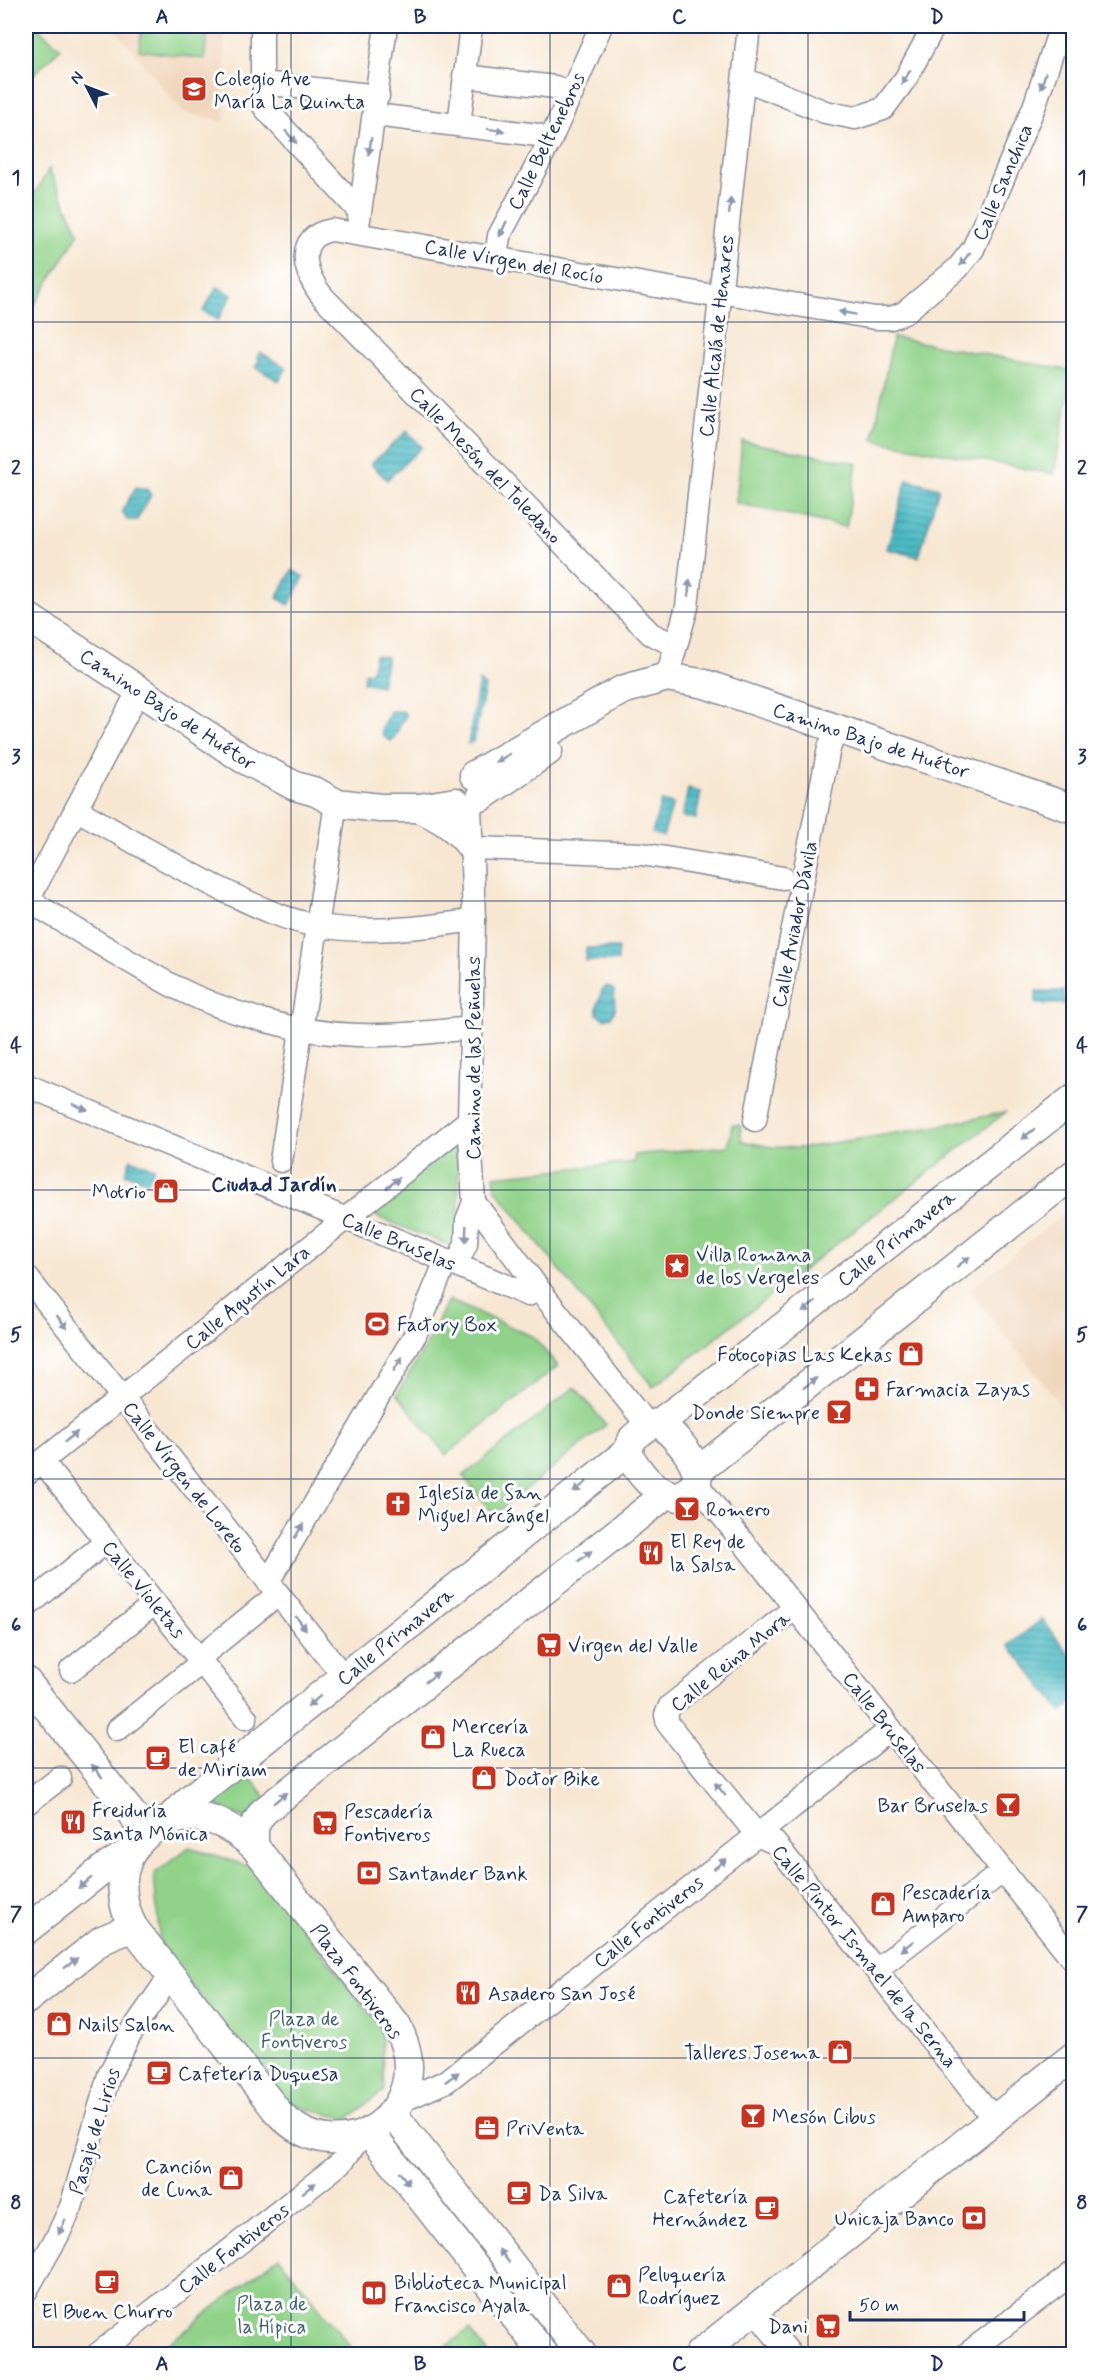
<svg xmlns="http://www.w3.org/2000/svg" width="1099" height="2380" viewBox="0 0 1099 2380" font-family="Mynerve,sans-serif">
<defs>
<pattern id="water-rules" width="6" height="5" patternUnits="userSpaceOnUse" patternTransform="scale(1.5)"><rect width="6" height="5" fill="#4bbac3"/><path d="M0 2.5h6" fill="none" stroke="#3e98a2"/></pattern>
</defs>
<rect width="100%" height="100%" fill="#fff"/>
<filter id="ink" filterUnits="userSpaceOnUse"><feTurbulence type="fractalNoise" baseFrequency=".0167" numOctaves="2"/><feDisplacementMap in="SourceGraphic" scale="12" xChannelSelector="R" yChannelSelector="G"/><feConvolveMatrix kernelMatrix="1 2 1 2 8 2 1 2 1" color-interpolation-filters="sRGB"/></filter>
<filter id="wash" filterUnits="userSpaceOnUse"><feTurbulence type="fractalNoise" baseFrequency=".008" numOctaves="4" result="noise"/><feDisplacementMap in="SourceGraphic" scale="24" xChannelSelector="R" yChannelSelector="G"/><feGaussianBlur stdDeviation="1.35" result="paint"/><feColorMatrix in="noise" values="0 0 0 0 0 0 0 0 0 0 0 0 0 0 0 0 0 1.4 0 .05"/><feComposite in="paint" operator="in"/></filter>
<g filter="url(#wash)">
<rect width="100%" height="100%" fill="#f7e7d2"/>
<g fill="#f0d6bc">
<path d="M112,26h112l1,96 -42,-10z"/>
<path d="M1073,1206v215l-104,-131z"/>
</g>
<g fill="#90d289" stroke="#568074" stroke-width="1.5">
<path d="M26,26h9l26,22 -31,30 -4,-10z"/>
<path d="M142,26h67l-5,33 -65,-9z"/>
<path d="M49,169l30,64 -53,86v-110z"/>
<path d="M893,337l180,34 -19,103 -181,-34z"/>
<path d="M742,441l115,22 -11,64 -110,-24z"/>
<path d="M1006,1112l-353,275 -157,-197 -2,-14 140,-14v-7l94,-9 4,-21h8l2,16 29,6 30,1 127,-20z"/>
<path d="M453,1146l5,4 1,92 -6,5 -76,-30 -3,-7z"/>
<path d="M448,1300l84,36 26,30 -112,89 -49,-61 30,-50z"/>
<path d="M575,1387l31,38 -112,90 -31,-39z"/>
<path d="M241,1766l26,33 -23,19 -43,-20z"/>
<path d="M189,1847l65,21 127,159 3,64 -37,28 -63,-16 -124,-158 -6,-71z"/>
<path d="M279,2257l77,97h-201l112,-88z"/>
<path d="M469,2329l19,25h-51z"/>
</g>
<g fill="url(#water-rules)" stroke="#337490" stroke-width="1.5">
<path d="M217,287l15,8 -14,25 -15,-9z"/>
<path d="M260,352l27,16 -8,13 -24,-14 5,-8 -3,-2z"/>
<path d="M407,431l15,16 -35,33 -16,-16z"/>
<path d="M907,479l32,9 -20,69 -32,-8z"/>
<path d="M136,487l10,1 5,7 -14,25h-10l-5,-9z"/>
<path d="M292,570l12,7 -15,28 -12,-7z"/>
<path d="M375,655l12,2 -6,29 -18,-4 2,-10 6,1z"/>
<path d="M479,681l6,5 -11,55 -6,3z"/>
<path d="M390,711h13l3,5c-8,8 -6,17 -15,25 -19,-8 -4,-20 -1,-30z"/>
<path d="M688,789l13,3 -5,27 -14,-2z"/>
<path d="M661,801l12,3 -10,32 -11,-3z"/>
<rect x="586" y="948" width="32" height="13"/>
<path d="M607,986l7,4 1,20 -4,7 -7,2 -7,-5c-2,-8 4,-16 5,-24z"/>
<rect x="1036" y="991" width="28" height="13"/>
<path d="M131,1159l23,9 -6,14 -23,-9z"/>
<path d="M1042,1619l31,40v43l-11,10 -53,-67z"/>
</g>
</g>
<g filter="url(#ink)">
<g fill="none" stroke-linecap="round" stroke-linejoin="round">
<g stroke="#898b98" stroke-width="25">
<g id="minor">
<path d="M262,26v77l4,6 94,103 -3,21"/>
<path d="M464,76l91,11 17,7"/>
<path d="M744,79l81,33 30,6 28,-9 23,-31 28,-52"/>
<path d="M262,83l116,13"/>
<path d="M375,115l163,20 12,6"/>
<path d="M459,125l12,-99"/>
<path d="M360,212l26,-186"/>
<path d="M496,258l3,-22 51,-95 51,-115"/>
<path d="M721,292l154,26h16l13,-5 54,-45 15,-19 61,-142 27,-81"/>
<path d="M675,645l-24,-11 -328,-337c-19,-22 -30,-61 9,-67l388,67"/>
<path d="M667,677l20,-70 62,-581"/>
<path d="M139,690l-111,210c48,29 96,60 145,86 55,28 123,47 184,49 39,1 76,-3 114,-7"/>
<path d="M76,809c49,28 98,57 149,82 29,14 61,30 94,35 52,8 103,2 155,-6"/>
<path d="M472,848l170,6 141,24"/>
<path d="M26,1085l502,210 10,-7"/>
<path d="M755,1120l74,-372 8,-19"/>
<path d="M281,1161l55,-358"/>
<path d="M474,1202l64,86 110,138"/>
<path d="M456,1265l10,-21 1,-24 7,-18 -5,-82 5,-200 -4,-114"/>
<path d="M26,1276l318,401"/>
<path d="M42,1461l204,257"/>
<path d="M26,1474l443,-354"/>
<path d="M697,1484l377,477"/>
<path d="M266,1579l8,-7 141,-237 31,-74"/>
<path d="M26,1607l80,-65"/>
<path d="M795,1608l-125,98 -4,9 2,9 89,111 18,8 4,5 215,271"/>
<path d="M199,1658l79,-64"/>
<path d="M71,1670l84,-67"/>
<path d="M117,1730l85,-68"/>
<path d="M26,1804l34,-26"/>
<path d="M876,1970l127,-99"/>
<path d="M399,2102l48,-21 444,-352"/>
<path d="M26,2291l32,-56 13,-28 38,-132 21,-41 41,-59"/>
<path d="M754,2310l36,44"/>
<path d="M98,2354l244,-192 20,-27"/>
<path d="M967,2354l107,-82"/>
</g>
</g>
<g stroke="#898b98" stroke-width="31">
<g id="major">
<path d="M26,616l216,142 53,28 21,6 20,11 44,5h39l37,-6"/>
<path d="M474,775l148,-85 45,-13 38,7 369,125"/>
<path d="M481,797l67,-46"/>
<path d="M419,808c22,10 38,20 53,40"/>
<path d="M627,1452l6,-14 15,-12 12,-4 30,-22 384,-302"/>
<path d="M627,1452c12,21 26,41 52,45l18,-13c3,-24 -21,-45 -37,-62"/>
<path d="M698,1471l376,-297"/>
<path d="M26,1681l121,152"/>
<path d="M187,1817c28,-1 46,11 67,29l142,179c47,83 -55,157 -119,86l-144,-184c-26,-50 -2,-101 54,-110z"/>
<path d="M166,1822l24,-23 437,-347"/>
<path d="M254,1846v-20l9,-14 402,-317"/>
<path d="M26,1930l77,-61 30,-19"/>
<path d="M26,2000l76,-60 31,-13"/>
<path d="M392,2113l190,241"/>
<path d="M369,2132l175,222"/>
<path d="M699,2354l375,-298"/>
</g>
</g>
<use href="#minor" stroke="#fff" stroke-width="22"/>
<use href="#major" stroke="#fff" stroke-width="28"/>
</g>
<defs><path id="oneway-solid" d="M-6-.8H1V-3.2L6.5 0L1 3.2V.8H-6Z" transform="scale(1.5)"/></defs>
<g fill="#8d97ae">
<use href="#oneway-solid" transform="translate(906 77) rotate(122)"/>
<use href="#oneway-solid" transform="translate(1043 81) rotate(108)"/>
<use href="#oneway-solid" transform="translate(496 130) rotate(7)"/>
<use href="#oneway-solid" transform="translate(291 137) rotate(48)"/>
<use href="#oneway-solid" transform="translate(370 146) rotate(99)"/>
<use href="#oneway-solid" transform="translate(730 206) rotate(-84)"/>
<use href="#oneway-solid" transform="translate(503 229) rotate(115)"/>
<use href="#oneway-solid" transform="translate(965 259) rotate(128)"/>
<use href="#oneway-solid" transform="translate(847 313) rotate(-170)"/>
<use href="#oneway-solid" transform="translate(689 588) rotate(-84)"/>
<use href="#oneway-solid" transform="translate(503 758) rotate(149)"/>
<use href="#oneway-solid" transform="translate(80 1107) rotate(23)"/>
<use href="#oneway-solid" transform="translate(1028 1134) rotate(142)"/>
<use href="#oneway-solid" transform="translate(393 1183) rotate(-39)"/>
<use href="#oneway-solid" transform="translate(466 1234) rotate(92)"/>
<use href="#oneway-solid" transform="translate(963 1262) rotate(-38)"/>
<use href="#oneway-solid" transform="translate(809 1307) rotate(142)"/>
<use href="#oneway-solid" transform="translate(62 1322) rotate(52)"/>
<use href="#oneway-solid" transform="translate(398 1364) rotate(-59)"/>
<use href="#oneway-solid" transform="translate(810 1383) rotate(-38)"/>
<use href="#oneway-solid" transform="translate(71 1437) rotate(-39)"/>
<use href="#oneway-solid" transform="translate(580 1487) rotate(142)"/>
<use href="#oneway-solid" transform="translate(299 1531) rotate(-59)"/>
<use href="#oneway-solid" transform="translate(585 1556) rotate(-38)"/>
<use href="#oneway-solid" transform="translate(301 1623) rotate(52)"/>
<use href="#oneway-solid" transform="translate(432 1677) rotate(-38)"/>
<use href="#oneway-solid" transform="translate(314 1701) rotate(141)"/>
<use href="#oneway-solid" transform="translate(97 1771) rotate(-129)"/>
<use href="#oneway-solid" transform="translate(720 1789) rotate(-129)"/>
<use href="#oneway-solid" transform="translate(280 1798) rotate(-39)"/>
<use href="#oneway-solid" transform="translate(720 1864) rotate(-39)"/>
<use href="#oneway-solid" transform="translate(85 1883) rotate(141)"/>
<use href="#oneway-solid" transform="translate(907 1946) rotate(142)"/>
<use href="#oneway-solid" transform="translate(71 1963) rotate(-38)"/>
<use href="#oneway-solid" transform="translate(452 2077) rotate(-36)"/>
<use href="#oneway-solid" transform="translate(404 2178) rotate(52)"/>
<use href="#oneway-solid" transform="translate(309 2188) rotate(-38)"/>
<use href="#oneway-solid" transform="translate(62 2227) rotate(115)"/>
<use href="#oneway-solid" transform="translate(504 2256) rotate(-128)"/>
</g>
</g>
<path fill="none" stroke="#1b2f5e" stroke-width="1.5" stroke-opacity="0.55" d="M291,26v2328M550,26v2328M808,26v2328M26,322h1048M26,612h1048M26,901h1048M26,1190h1048M26,1479h1048M26,1768h1048M26,2058h1048"/>
<defs>
<g id="school-square" transform="scale(1.35)"><rect x="-9" y="-9" width="18" height="18" rx="4" fill="#c8321e" stroke="#fff"/><path d="M0-5L7-2L0 1L-7-2ZM-4 1L0 2.5L4 1V4Q0 6-4 4Z" fill="#fff"/></g>
<g id="shop-square" transform="scale(1.35)"><rect x="-9" y="-9" width="18" height="18" rx="4" fill="#c8321e" stroke="#fff"/><path d="M-5-2.5h2.3a2.7 3.5 0 0 1 5.4 0H5L5.5 6h-11ZM-1.5-2.5h3a1.5 2.3 0 0 0-3 0Z" fill="#fff"/></g>
<g id="sight-square" transform="scale(1.35)"><rect x="-9" y="-9" width="18" height="18" rx="4" fill="#c8321e" stroke="#fff"/><path d="M0-6L1.8-2.2L6-1.7L2.9 1.2L3.7 5.4L0 3.3L-3.7 5.4L-2.9 1.2L-6-1.7L-1.8-2.2Z" fill="#fff"/></g>
<g id="stadium-square" transform="scale(1.35)"><rect x="-9" y="-9" width="18" height="18" rx="4" fill="#c8321e" stroke="#fff"/><path d="M0-5a6.5 5 0 1 0 0 10a6.5 5 0 1 0 0-10ZM-3.5-1.8h7v3.6h-7Z" fill="#fff"/></g>
<g id="pharmacy-square" transform="scale(1.35)"><rect x="-9" y="-9" width="18" height="18" rx="4" fill="#c8321e" stroke="#fff"/><path d="M-2-6h4v4h4v4h-4v4h-4v-4h-4v-4h4Z" fill="#fff"/></g>
<g id="bar-square" transform="scale(1.35)"><rect x="-9" y="-9" width="18" height="18" rx="4" fill="#c8321e" stroke="#fff"/><path d="M-6-5H6L.8 .8V4.5H3.5V6h-7V4.5H-.8V.8Z" fill="#fff"/></g>
<g id="church-square" transform="scale(1.35)"><rect x="-9" y="-9" width="18" height="18" rx="4" fill="#c8321e" stroke="#fff"/><path d="M-1.2-6h2.4v3.5h3.3v2.4h-3.3V6h-2.4V-.1h-3.3v-2.4h3.3Z" fill="#fff"/></g>
<g id="restaurant-square" transform="scale(1.35)"><rect x="-9" y="-9" width="18" height="18" rx="4" fill="#c8321e" stroke="#fff"/><path d="M-5-6h1v4h1v-4h1v4h1v-4h1v5L-1.5 .5V6h-2V.5L-5-1ZM5-6V6H3V1.5H1.5Q1.5-4 5-6Z" fill="#fff"/></g>
<g id="supermarket-square" transform="scale(1.35)"><rect x="-9" y="-9" width="18" height="18" rx="4" fill="#c8321e" stroke="#fff"/><path d="M-6-5.5h2.5l.6 2H6L4.5 2H-2.5L-4.4-4H-6ZM-1.5 3.2a1.3 1.3 0 1 0 .1 0ZM3 3.2a1.3 1.3 0 1 0 .1 0Z" fill="#fff"/></g>
<g id="cafe-square" transform="scale(1.35)"><rect x="-9" y="-9" width="18" height="18" rx="4" fill="#c8321e" stroke="#fff"/><path d="M-5.5-4.5H6V0H3Q3 3.5 0 3.5H-2.5Q-5.5 3.5-5.5 0ZM3-3.2v2h1.7v-2ZM-6 4.5H4V6H-6Z" fill="#fff"/></g>
<g id="bank-square" transform="scale(1.35)"><rect x="-9" y="-9" width="18" height="18" rx="4" fill="#c8321e" stroke="#fff"/><path d="M-6-4H6V4H-6ZM0-2.3a2.3 2.3 0 1 0 0 4.6a2.3 2.3 0 1 0 0-4.6Z" fill="#fff"/></g>
<g id="office-square" transform="scale(1.35)"><rect x="-9" y="-9" width="18" height="18" rx="4" fill="#c8321e" stroke="#fff"/><path d="M-6-3h4V-5.5h4V-3h4V5H-6ZM-1-4.5V-3h2v-1.5ZM-6 0V1H6V0Z" fill="#fff"/></g>
<g id="library-square" transform="scale(1.35)"><rect x="-9" y="-9" width="18" height="18" rx="4" fill="#c8321e" stroke="#fff"/><path d="M-6-4Q-3-5.5-.7-3.5V5Q-3 3-6 4ZM6-4Q3-5.5 .7-3.5V5Q3 3 6 4Z" fill="#fff"/></g>
</defs>
<g fill-rule="evenodd">
<use href="#school-square" x="194" y="89"/>
<use href="#shop-square" x="166" y="1191"/>
<use href="#sight-square" x="677" y="1266"/>
<use href="#stadium-square" x="377" y="1324"/>
<use href="#shop-square" x="911" y="1354"/>
<use href="#pharmacy-square" x="867" y="1389"/>
<use href="#bar-square" x="839" y="1412"/>
<use href="#church-square" x="398" y="1504"/>
<use href="#bar-square" x="687" y="1509"/>
<use href="#restaurant-square" x="651" y="1553"/>
<use href="#supermarket-square" x="549" y="1645"/>
<use href="#shop-square" x="433" y="1737"/>
<use href="#cafe-square" x="158" y="1758"/>
<use href="#shop-square" x="484" y="1778"/>
<use href="#bar-square" x="1008" y="1805"/>
<use href="#restaurant-square" x="73" y="1822"/>
<use href="#supermarket-square" x="325" y="1823"/>
<use href="#bank-square" x="369" y="1873"/>
<use href="#shop-square" x="883" y="1904"/>
<use href="#restaurant-square" x="468" y="1993"/>
<use href="#shop-square" x="59" y="2024"/>
<use href="#shop-square" x="840" y="2052"/>
<use href="#cafe-square" x="159" y="2073"/>
<use href="#bar-square" x="753" y="2116"/>
<use href="#office-square" x="487" y="2128"/>
<use href="#shop-square" x="231" y="2178"/>
<use href="#cafe-square" x="519" y="2193"/>
<use href="#cafe-square" x="767" y="2208"/>
<use href="#bank-square" x="974" y="2218"/>
<use href="#cafe-square" x="107" y="2282"/>
<use href="#shop-square" x="619" y="2286"/>
<use href="#library-square" x="374" y="2293"/>
<use href="#supermarket-square" x="828" y="2326"/>
</g>
<g text-anchor="middle" stroke-width="6" stroke-linejoin="round" paint-order="stroke">
<g font-size="20" fill="#1b2f5e" stroke="#fff" text-anchor="start">
<text x="214" y="85">Colegio Ave<tspan x="214" dy="23">María La Quinta</tspan></text>
<text x="146" y="1198" text-anchor="end">Motrio</text>
<text x="696" y="1261">Villa Romana<tspan x="696" dy="23">de los Vergeles</tspan></text>
<text x="397" y="1331">Factory Box</text>
<text x="892" y="1361" text-anchor="end">Fotocopias Las Kekas</text>
<text x="886" y="1396">Farmacia Zayas</text>
<text x="820" y="1419" text-anchor="end">Donde Siempre</text>
<text x="418" y="1499">Iglesia de San<tspan x="418" dy="23">Miguel Arcángel</tspan></text>
<text x="706" y="1516">Romero</text>
<text x="670" y="1548">El Rey de<tspan x="670" dy="23">la Salsa</tspan></text>
<text x="568" y="1652">Virgen del Valle</text>
<text x="452" y="1733">Mercería<tspan x="452" dy="23">La Rueca</tspan></text>
<text x="178" y="1753">El café<tspan x="178" dy="23">de Miriam</tspan></text>
<text x="504" y="1785">Doctor Bike</text>
<text x="988" y="1812" text-anchor="end">Bar Bruselas</text>
<text x="92" y="1817">Freiduría<tspan x="92" dy="23">Santa Mónica</tspan></text>
<text x="344" y="1818">Pescadería<tspan x="344" dy="23">Fontiveros</tspan></text>
<text x="388" y="1880">Santander Bank</text>
<text x="902" y="1899">Pescadería<tspan x="902" dy="23">Amparo</tspan></text>
<text x="488" y="2000">Asadero San José</text>
<text x="78" y="2031">Nails Salon</text>
<text x="820" y="2059" text-anchor="end">Talleres Josema</text>
<text x="178" y="2080">Cafetería Duquesa</text>
<text x="772" y="2123">Mesón Cibus</text>
<text x="506" y="2135">PriVenta</text>
<text x="212" y="2173" text-anchor="end">Canción<tspan x="212" dy="23">de Cuna</tspan></text>
<text x="538" y="2200">Da Silva</text>
<text x="748" y="2203" text-anchor="end">Cafetería<tspan x="748" dy="23">Hernández</tspan></text>
<text x="954" y="2225" text-anchor="end">Unicaja Banco</text>
<text x="638" y="2281">Peluquería<tspan x="638" dy="23">Rodríguez</tspan></text>
<text x="394" y="2289">Biblioteca Municipal<tspan x="394" dy="23">Francisco Ayala</tspan></text>
<text x="107" y="2318" text-anchor="middle">El Buen Churro</text>
<text x="808" y="2333" text-anchor="end">Dani</text>
</g>
<g font-size="20" fill="#1b2f5e" stroke="#fff">
<text transform="translate(546 141) rotate(-64)" y="7">Calle Beltenebros</text>
<text transform="translate(1002 182) rotate(-67)" y="7">Calle Sanchica</text>
<text transform="translate(514 261) rotate(10)" y="7">Calle Virgen del Rocío</text>
<text transform="translate(716 336) rotate(-84)" y="7">Calle Alcalá de Henares</text>
<text transform="translate(486 465) rotate(46)" y="7">Calle Mesón del Toledano</text>
<text transform="translate(168 709) rotate(33)" y="7">Camino Bajo de Huétor</text>
<text transform="translate(871 740) rotate(18)" y="7">Camino Bajo de Huétor</text>
<text transform="translate(794 924) rotate(-79)" y="7">Calle Aviador Dávila</text>
<text transform="translate(473 1058) rotate(-90)" y="7">Camino de las Peñuelas</text>
<text transform="translate(896 1238) rotate(-38)" y="7">Calle Primavera</text>
<text transform="translate(399 1241) rotate(23)" y="7">Calle Bruselas</text>
<text transform="translate(247 1297) rotate(-39)" y="7">Calle Agustín Lara</text>
<text transform="translate(185 1477) rotate(52)" y="7">Calle Virgen de Loreto</text>
<text transform="translate(144 1589) rotate(51)" y="7">Calle Violetas</text>
<text transform="translate(395 1636) rotate(-39)" y="7">Calle Primavera</text>
<text transform="translate(730 1661) rotate(-39)" y="7">Calle Reina Mora</text>
<text transform="translate(885 1722) rotate(52)" y="7">Calle Bruselas</text>
<text transform="translate(648 1921) rotate(-39)" y="7">Calle Fontiveros</text>
<text transform="translate(865 1956) rotate(51)" y="7">Calle Pintor Ismael de la Serna</text>
<text transform="translate(357 1981) rotate(53)" y="7">Plaza Fontiveros</text>
<text transform="translate(94 2131) rotate(-73)" y="7">Pasaje de Lirios</text>
<text transform="translate(233 2248) rotate(-38)" y="7">Calle Fontiveros</text>
</g>
<g font-size="20" fill="#3e606b" stroke="#fff">
<text x="304" y="2025">Plaza de<tspan x="304" dy="23">Fontiveros</tspan></text>
<text x="272" y="2310">Plaza de<tspan x="272" dy="23">la Hípica</tspan></text>
</g>
<g font-size="21" font-weight="bold" fill="#1b2f5e" stroke="#fff">
<text x="274" y="1191">Ciudad Jardín</text>
</g>
</g>
<rect width="1099" height="2380" fill="none" stroke="#fff" stroke-width="66"/>
<g transform="translate(87 87) rotate(312)" stroke="#ffffff" stroke-width="4.5" paint-order="stroke">
<path d="M0-4.5L10 22L0 15L-10 22Z" fill="#1b2f5e"/>
<text y="-9" font-size="16" font-weight="bold" text-anchor="middle" fill="#1b2f5e">N</text>
</g>
<path d="M850 2311v9h174v-9" fill="none" stroke="#1b2f5e" stroke-width="3"/>
<text x="859" y="2311" font-size="18" fill="#1b2f5e" stroke="#ffffff" stroke-width="4.5" paint-order="stroke">50 m</text>
<rect x="33" y="33" width="1033" height="2314" fill="none" stroke="#1b2f5e" stroke-width="2"/>
<g font-size="20" text-anchor="middle" font-weight="bold" fill="#1b2f5e">
<text x="162" y="23">A</text>
<text x="420" y="23">B</text>
<text x="679" y="23">C</text>
<text x="937" y="23">D</text>
<text x="16" y="184">1</text>
<text x="1082" y="184">1</text>
<text x="16" y="474">2</text>
<text x="1082" y="474">2</text>
<text x="16" y="763">3</text>
<text x="1082" y="763">3</text>
<text x="16" y="1052">4</text>
<text x="1082" y="1052">4</text>
<text x="16" y="1341">5</text>
<text x="1082" y="1341">5</text>
<text x="16" y="1631">6</text>
<text x="1082" y="1631">6</text>
<text x="16" y="1920">7</text>
<text x="1082" y="1920">7</text>
<text x="16" y="2209">8</text>
<text x="1082" y="2209">8</text>
<text x="162" y="2370">A</text>
<text x="420" y="2370">B</text>
<text x="679" y="2370">C</text>
<text x="937" y="2370">D</text>
</g>
</svg>
